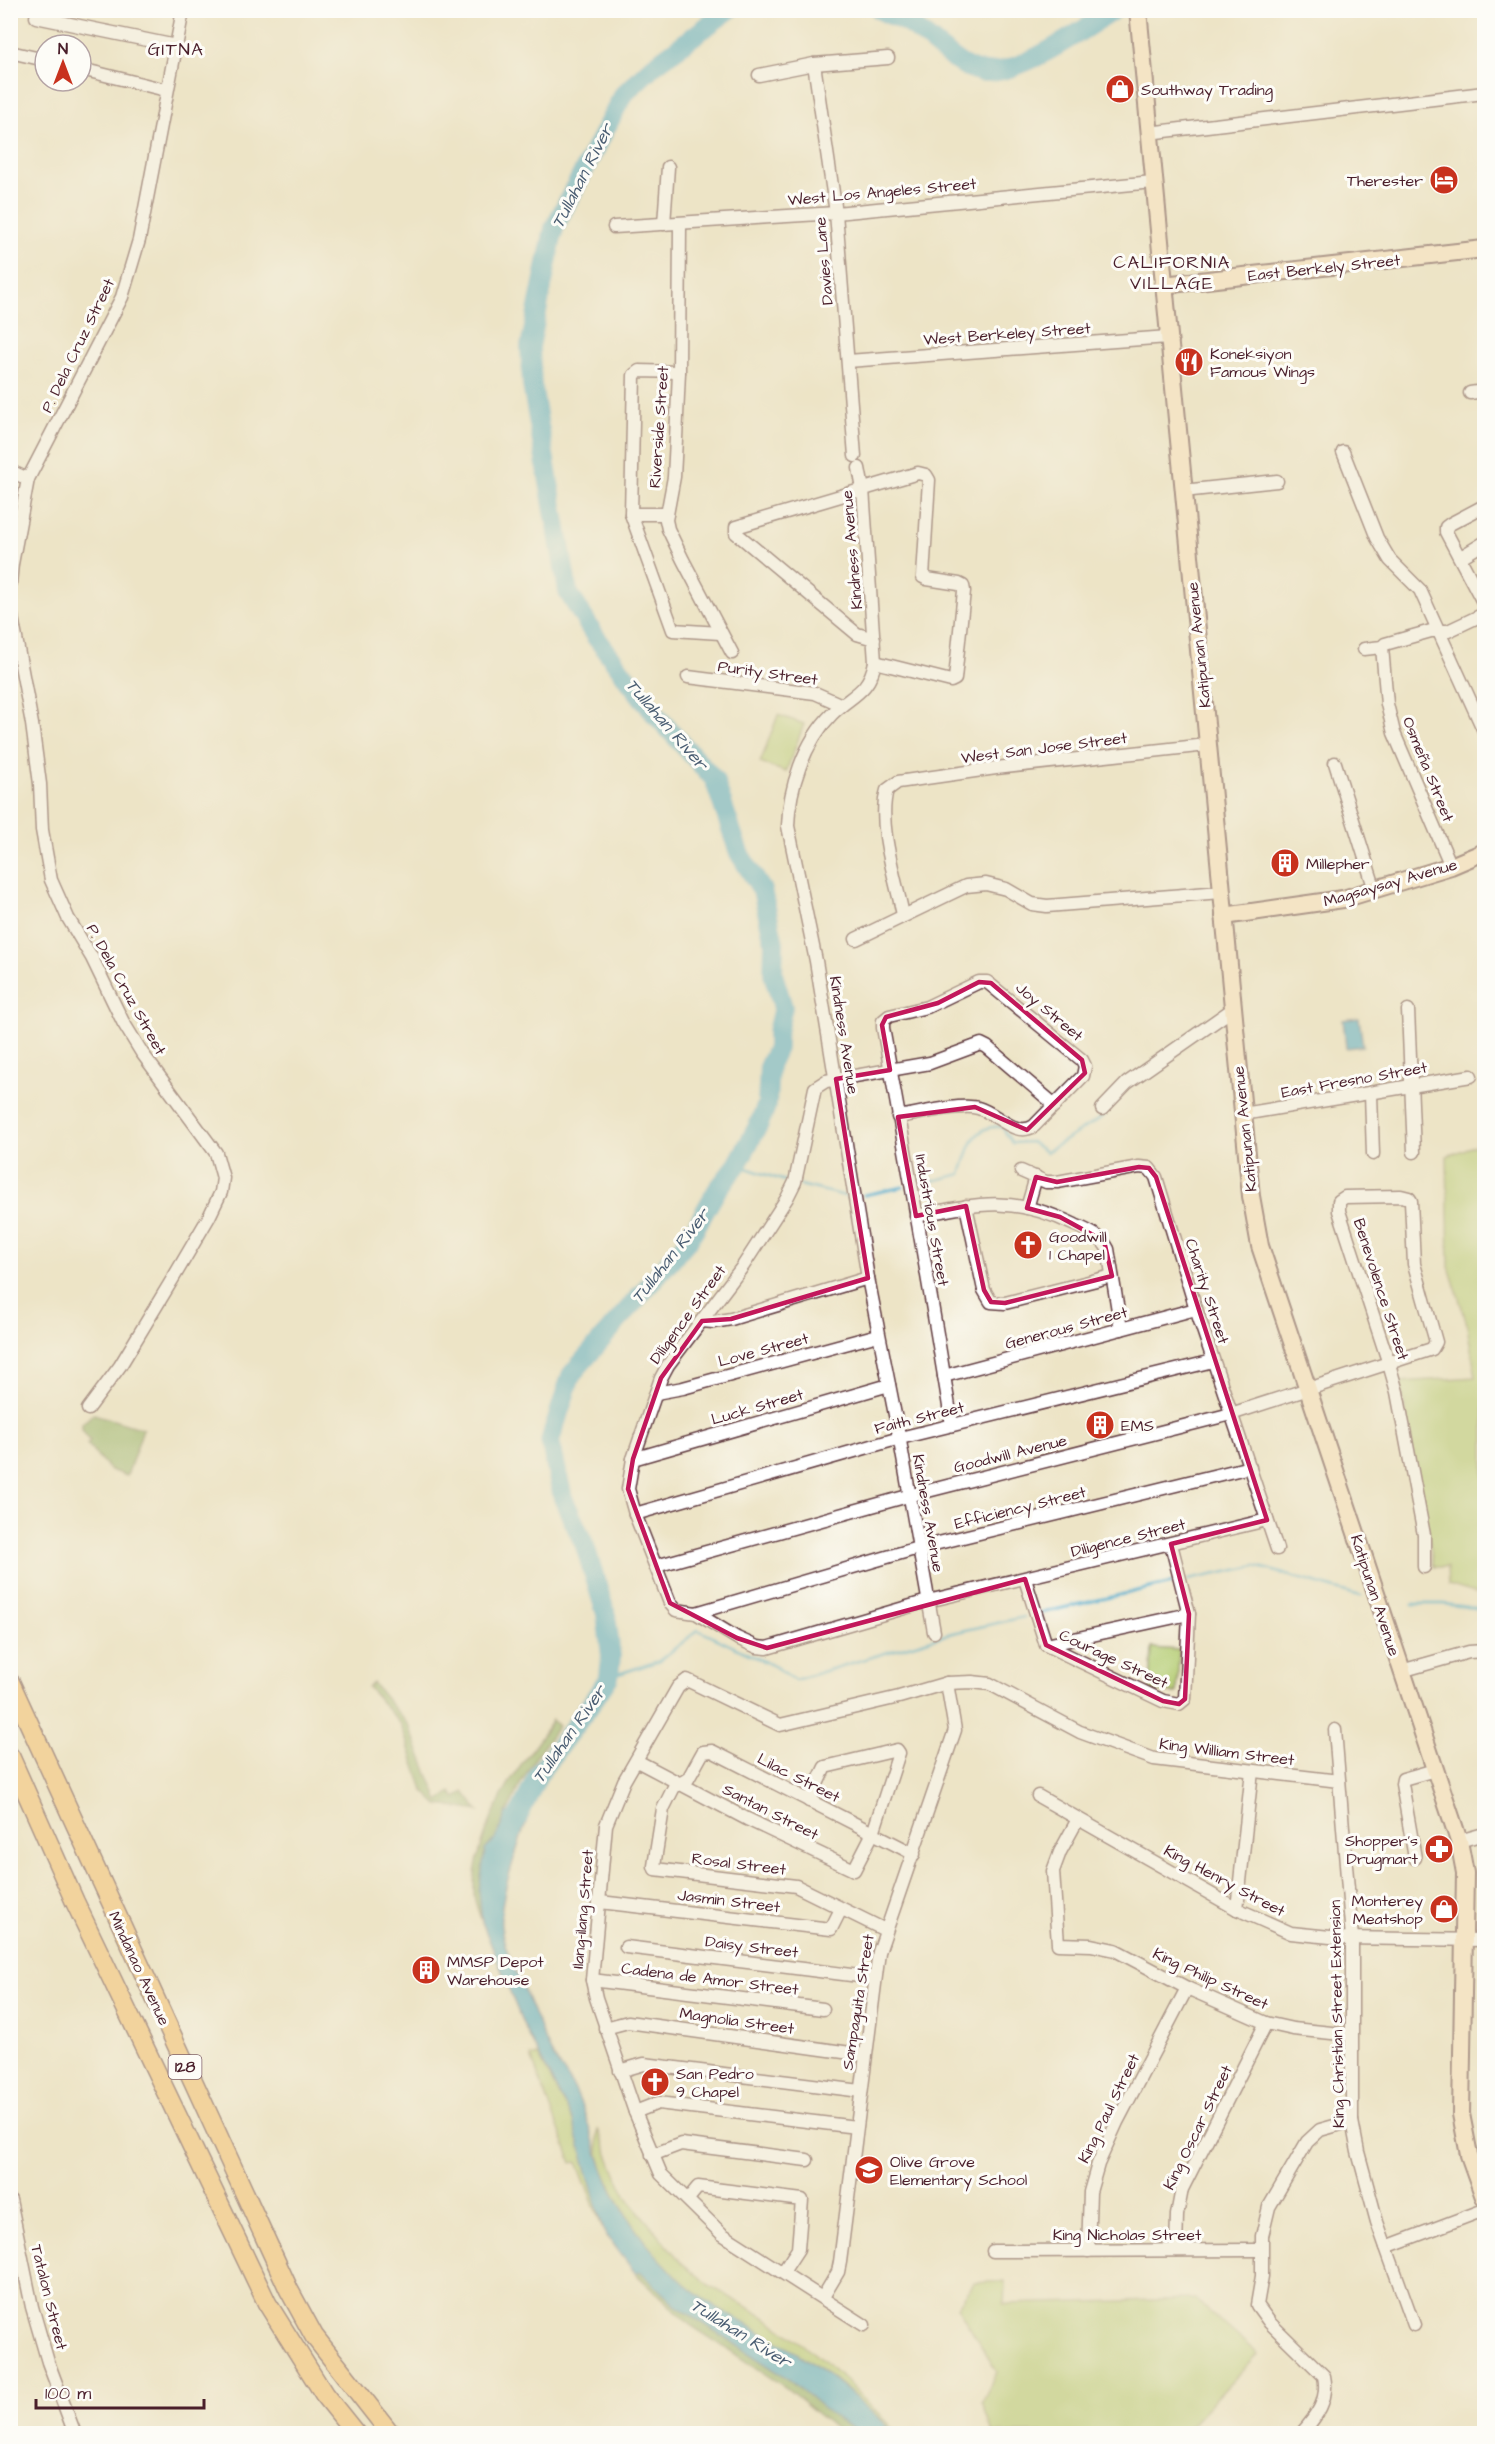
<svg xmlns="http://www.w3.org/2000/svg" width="1495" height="2444" viewBox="0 0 1495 2444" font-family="'Architects Daughter',sans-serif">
<rect width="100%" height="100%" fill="#fdfcf7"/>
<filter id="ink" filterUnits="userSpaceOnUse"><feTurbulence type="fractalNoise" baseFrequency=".0167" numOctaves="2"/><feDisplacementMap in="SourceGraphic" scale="12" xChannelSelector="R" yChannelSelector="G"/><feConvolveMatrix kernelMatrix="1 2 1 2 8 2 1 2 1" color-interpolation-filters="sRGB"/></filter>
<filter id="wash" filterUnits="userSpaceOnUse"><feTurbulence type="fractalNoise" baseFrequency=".008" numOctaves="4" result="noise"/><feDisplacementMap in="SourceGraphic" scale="24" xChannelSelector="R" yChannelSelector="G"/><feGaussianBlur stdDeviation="1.35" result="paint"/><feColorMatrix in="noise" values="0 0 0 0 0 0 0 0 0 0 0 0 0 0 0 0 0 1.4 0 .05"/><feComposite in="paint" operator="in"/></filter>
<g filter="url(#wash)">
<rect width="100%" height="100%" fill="#ede4c6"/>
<g fill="#b2cb70" stroke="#7e754e" stroke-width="1.5">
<path d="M778,715l26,9 -18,48 -26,-9z"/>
<path d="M1484,1142v454l-36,-11 -1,-18h-13l-34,-185 76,-5 -10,-56 -17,-54 -2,-111z"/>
<path d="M1152,1648l27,2 -2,43 -27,-1z"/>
<path d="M538,2055l35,66 31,111 -27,-70 -5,1 -41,-106z"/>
<path d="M598,2129l20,50 11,21 53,63 30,24 56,32 36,26 36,30 57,58h-3c-23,-21 -45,-44 -72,-63 -37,-26 -80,-44 -117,-70 -38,-27 -67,-62 -88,-102 -13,-24 -22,-42 -19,-69z"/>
<path d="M1005,2281l-1,23 191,-5 63,55 -75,79h-190l-11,-31 15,-30 -40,-65 17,-24z"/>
</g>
<g fill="#8daf62" stroke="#6c6746" stroke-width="1.5">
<path d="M94,1414l49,15 -16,47 -17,-6 -23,-26 3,-3 -8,-11v-7z"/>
<path d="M373,1683l36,43 30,75 12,-9 5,6 8,-6 15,19 -41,-6 -15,-15 -22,-65 -33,-38z"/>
<path d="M552,1720l6,6 -22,31 -18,31 -22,50 -11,12 -5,55 2,17c-3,-9 -7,-18 -8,-27 -3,-38 24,-98 46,-129 11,-15 22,-30 32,-46z"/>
<path d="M640,2270l35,35 115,75 35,30 38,23h-22l-56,-46 -95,-62 -54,-51z"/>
</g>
<g fill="#49a9c9" stroke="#4a647a" stroke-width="1.5">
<path d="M1359,1018l4,28 -17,2 -3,-28z"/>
<path d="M506,1813l22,3c-9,29 -29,80 -27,110 3,24 16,46 25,68 9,21 16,42 27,62 7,12 16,22 22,34 13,27 18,54 29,81 17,45 46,81 81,113 33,29 75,45 112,69 36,23 66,51 97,80h-31l-18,-9 -20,-14 -35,-30 -115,-75 -35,-34 -4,3 -32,-42 -31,-111 -50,-97 -41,-102 -3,-31 6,-41 11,-12z"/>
</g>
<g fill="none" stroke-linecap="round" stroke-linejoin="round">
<g stroke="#49a9c9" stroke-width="3">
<path d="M737,1165l48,16"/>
<path d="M920,1184l41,-10c8,-23 11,-51 41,-47l10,16 19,-1 15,10 58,-36"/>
<path d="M800,1185l49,12"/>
<path d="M864,1195l39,-8"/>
<path d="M1188,1580l68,-14 104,30"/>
<path d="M1413,1604h30l41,5"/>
<path d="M1041,1613l131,-30"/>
<path d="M609,1677l50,-16 39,-31 76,36 21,14 157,-47 72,-16"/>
</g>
<g stroke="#49a9c9" stroke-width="20">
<path d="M880,10c8,4 17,8 25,12 22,12 49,44 73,49 36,9 105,-42 136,-61"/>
<path d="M508,1838l31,-65 50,-66 20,-30 2,-21 -5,-42 -21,-68 -22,-48 -13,-57 21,-66 118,-136 28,-49 20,-25 22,-41 8,-20 2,-39 8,-17v-16l6,-25 -10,-33 1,-31 -12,-53 -23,-37 -25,-74 -61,-67 -58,-76 -27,-44 -36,-207 -2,-38 24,-119 69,-133 30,-29 76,-56"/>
</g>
</g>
</g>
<g filter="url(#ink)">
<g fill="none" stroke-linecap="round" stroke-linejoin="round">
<g stroke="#623d42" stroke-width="15">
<g id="street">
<path d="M36,17l140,29"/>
<path d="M10,52l35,8"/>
<path d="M814,64l22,149 19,243"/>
<path d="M81,69l85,21"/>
<path d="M759,75l55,-11 74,-6"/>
<path d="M1148,133l336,-40"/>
<path d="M664,224l4,-57"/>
<path d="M680,224l-1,148 -3,67 -2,38 -8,43 2,9 15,31 49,93"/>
<path d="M614,227l222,-14 317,-31"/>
<path d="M848,361l320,-24"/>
<path d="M679,372l-40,-1 -5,4 -3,139 42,116 47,3"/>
<path d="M1470,393l14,-2"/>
<path d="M1343,452l34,86 13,22 30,30 64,141"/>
<path d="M859,468l4,21 12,173c-6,31 -24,33 -43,52 -28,28 -43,74 -44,112l28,135 52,317 30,152 36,202"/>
<path d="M10,471l18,8"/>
<path d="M1183,491l94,-10"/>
<path d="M1484,506l-34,18 -4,3v5l38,72"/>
<path d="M631,514h36"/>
<path d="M1461,557l23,-14"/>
<path d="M10,584l2,-20 16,-85 94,-182 17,-57 44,-230"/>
<path d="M10,606l22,118 8,60 2,46 9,50 17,38 24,40 31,64 19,31 74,100 7,25 -2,14 -12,25 -34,58 -55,91 -32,43"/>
<path d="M874,639l-17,-5 -121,-101v-6l182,-54 8,2 3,5 -6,97 4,2 32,5 4,2 1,5 -9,88 -4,2 -76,-19"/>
<path d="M1382,647l5,57 7,29 57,133"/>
<path d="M1364,649l18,-2 3,-3 46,-13h17l36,-17"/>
<path d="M688,677l127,16 27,12"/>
<path d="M1335,763l40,127"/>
<path d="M903,915c-7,-35 -26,-91 -16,-125l11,-8 98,-14 211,-23"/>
<path d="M856,939l110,-53 20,-2 20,5 26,15 15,2 174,-14"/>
<path d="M1408,1010l6,142"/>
<path d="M1371,1094l2,60"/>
<path d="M1055,1105l-68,-58 -6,-3 -51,19 -104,18 -11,7 -20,94 -8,16 -44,68 -75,99 -7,13 -28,81 -5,30 7,25 35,89 6,7 20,3 41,25 20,9 10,1 161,-47 339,-81"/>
<path d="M1102,1109l25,-26 106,-74"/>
<path d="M1243,1114l228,-38"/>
<path d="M898,1117c19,-3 63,-14 80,-9 19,5 37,30 56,18l49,-50 2,-10 -3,-6 -95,-78h-8l-52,25 -38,9 -6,5v7c24,132 48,265 69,397"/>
<path d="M1021,1171l25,11h11l82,-15 10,1 7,9 40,132 81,240"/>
<path d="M966,1206l18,84 7,12 14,1 107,-27"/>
<path d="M1027,1208l9,-31"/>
<path d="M916,1216c64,-13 98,-21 159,9 13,6 26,11 33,24l13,80"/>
<path d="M702,1321l11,1 18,-3 137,-41"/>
<path d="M944,1376l252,-67"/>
<path d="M656,1393l27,-5 195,-53"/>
<path d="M633,1459l256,-74"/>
<path d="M635,1514l265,-76 313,-77"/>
<path d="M656,1566l252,-70 323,-82 201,-65 4,-7 -22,-78 -3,-63 -2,-3 -8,-2 -56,1 -6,4v10l50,153 8,28 27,143v32"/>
<path d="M1025,1579l21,66 117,56 16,3 6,-5 4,-85 -18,-70"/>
<path d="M696,1613l222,-65 332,-81"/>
<path d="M1046,1645l143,-31"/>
<path d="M1401,1671l68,-19 15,-1"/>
<path d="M1335,1730l17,208v183l6,31 19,70 37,103"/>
<path d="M637,1761l110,58 107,51 19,-37 26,-80 -2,-3 -72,17 -16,34"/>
<path d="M1038,1796l199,113 54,24 49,5 144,2"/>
<path d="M1078,1819l-18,33 -7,19 5,73 33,1 24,5 72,38 79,35 27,6 58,6"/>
<path d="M1459,1841l25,-7"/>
<path d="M1415,1858l-13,-74 1,-5 32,-9"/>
<path d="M600,1902l231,27 10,-20"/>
<path d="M1237,1909l15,-138"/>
<path d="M885,1930l-89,-44 -141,-17 -1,-3 9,-57 11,-22 14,-8 15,-27 9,-1 202,103"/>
<path d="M626,1947l249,31"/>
<path d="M592,1980l231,29"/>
<path d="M605,2028l23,-6 237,33"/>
<path d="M620,2071l24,-7 217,27"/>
<path d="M635,2112l23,-9 198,24"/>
<path d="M652,2155l29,-11 126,16"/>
<path d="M688,2199l10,-12 104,13 -4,49 -15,23"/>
<path d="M10,2200l22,107 16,55 27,72"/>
<path d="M1386,2247l98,-37"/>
<path d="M1176,2250l1,-35 5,-26 84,-166"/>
<path d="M993,2251l268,-1"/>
<path d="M1088,2251l2,-59 8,-28 19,-42 70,-134"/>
<path d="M823,2297l15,-25 2,-10 39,-310 76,-222 -8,-47"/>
<path d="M864,2325l-142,-91 -61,-60 -26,-62 -39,-114 -4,-18 14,-155 18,-44 54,-94 9,-7 93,45 119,-28 48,-14 25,-1 18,2 90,48 74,27 185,22"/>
<path d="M1301,2434c16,-18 28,-34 23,-58l-54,-53 -13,-18 5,-29v-40l7,-29 38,-65 13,-12 32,-9"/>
</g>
</g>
<g stroke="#623d42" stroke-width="20">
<g id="secondary">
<path d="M1138,10l113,1186 9,50 199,595 6,32 -4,241 8,41 15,42"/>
<path d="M1163,285l321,-36"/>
<path d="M1224,916l119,-17 108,-33 33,-14"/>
</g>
</g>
<g stroke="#623d42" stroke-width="21">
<g id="primary">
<path d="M10,1682l279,608 25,46 77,98"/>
<path d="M10,1756l65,146 192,401 57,91 32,40"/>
</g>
</g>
<use href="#street" stroke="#fff" stroke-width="12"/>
<use href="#secondary" stroke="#fce5c4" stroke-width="16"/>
<use href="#primary" stroke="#f8bf6c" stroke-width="18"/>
</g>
</g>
<path d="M0 0H1495V2444H0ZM979,982l12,1 91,77 3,13 -58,57 -52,-23 -77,10 18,99 50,-10 18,84 7,12 14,1 107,-27 -8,-35 -44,-24 -33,-9 9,-31 21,5 82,-15 10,1 7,9 111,343 -96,24 18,70 -4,85 -6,5 -16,-3 -117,-56 -21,-66 -258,69 -30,-10 -67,-35 -42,-114 5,-30 28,-81 41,-57 29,-2 137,-41 -32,-199 54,-9 -8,-45 4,-8 52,-14z" fill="#ede4c6" fill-opacity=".55" fill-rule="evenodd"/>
<path fill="none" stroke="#c2185b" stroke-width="4.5" stroke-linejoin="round" d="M979,982l12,1 91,77 3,13 -58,57 -52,-23 -77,10 18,99 50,-10 18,84 7,12 14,1 107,-27 -8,-35 -44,-24 -33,-9 9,-31 21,5 82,-15 10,1 7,9 111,343 -96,24 18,70 -4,85 -6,5 -16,-3 -117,-56 -21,-66 -258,69 -30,-10 -67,-35 -42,-114 5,-30 28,-81 41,-57 29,-2 137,-41 -32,-199 54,-9 -8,-45 4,-8 52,-14z"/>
<defs>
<g id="shop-disc" transform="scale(1.5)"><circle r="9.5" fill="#c8321e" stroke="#fdfcf7"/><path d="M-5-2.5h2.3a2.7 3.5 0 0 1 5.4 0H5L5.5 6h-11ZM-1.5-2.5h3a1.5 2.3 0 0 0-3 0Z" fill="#fff"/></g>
<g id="hotel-disc" transform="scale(1.5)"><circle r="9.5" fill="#c8321e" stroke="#fdfcf7"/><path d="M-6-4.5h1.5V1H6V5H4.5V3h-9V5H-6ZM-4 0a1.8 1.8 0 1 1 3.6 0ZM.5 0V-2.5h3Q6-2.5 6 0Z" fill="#fff"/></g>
<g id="restaurant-disc" transform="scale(1.5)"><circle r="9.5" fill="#c8321e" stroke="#fdfcf7"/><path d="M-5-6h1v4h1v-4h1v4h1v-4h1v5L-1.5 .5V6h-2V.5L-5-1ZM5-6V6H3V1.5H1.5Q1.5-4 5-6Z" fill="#fff"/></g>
<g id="building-disc" transform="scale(1.5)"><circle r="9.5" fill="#c8321e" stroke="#fdfcf7"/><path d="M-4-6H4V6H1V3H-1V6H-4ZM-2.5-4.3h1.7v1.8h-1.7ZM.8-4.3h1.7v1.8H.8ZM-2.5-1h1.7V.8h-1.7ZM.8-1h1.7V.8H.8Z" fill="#fff"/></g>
<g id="church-disc" transform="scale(1.5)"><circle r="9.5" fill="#c8321e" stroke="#fdfcf7"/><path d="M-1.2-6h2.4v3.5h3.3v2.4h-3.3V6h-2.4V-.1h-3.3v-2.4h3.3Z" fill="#fff"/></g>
<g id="pharmacy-disc" transform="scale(1.5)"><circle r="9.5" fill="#c8321e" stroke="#fdfcf7"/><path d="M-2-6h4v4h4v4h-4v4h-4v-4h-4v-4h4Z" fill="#fff"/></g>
<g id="school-disc" transform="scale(1.5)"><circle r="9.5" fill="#c8321e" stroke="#fdfcf7"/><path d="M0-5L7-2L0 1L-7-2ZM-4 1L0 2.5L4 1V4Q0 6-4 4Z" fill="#fff"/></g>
</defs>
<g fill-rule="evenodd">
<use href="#shop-disc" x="1120" y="89"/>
<use href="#hotel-disc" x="1444" y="180"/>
<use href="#restaurant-disc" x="1189" y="362"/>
<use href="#building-disc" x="1285" y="863"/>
<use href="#church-disc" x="1028" y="1245"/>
<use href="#building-disc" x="1100" y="1425"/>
<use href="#pharmacy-disc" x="1439" y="1849"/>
<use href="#shop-disc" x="1444" y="1909"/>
<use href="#building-disc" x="426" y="1970"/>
<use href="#church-disc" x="655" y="2082"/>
<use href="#school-disc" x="869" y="2170"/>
</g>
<g text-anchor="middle" stroke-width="6" stroke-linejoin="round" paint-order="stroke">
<rect fill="#fdfcf7" stroke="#806168" stroke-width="1.5" x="168.5" y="2055" width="33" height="24" rx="4.5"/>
<g font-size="15" font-weight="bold" fill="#4a1f2b">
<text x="185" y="2072">128</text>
</g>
<g font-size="16" fill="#4a1f2b" stroke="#fdfcf7" text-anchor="start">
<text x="1141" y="95">Southway Trading</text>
<text x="1423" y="186" text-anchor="end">Therester</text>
<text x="1210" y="359">Koneksiyon<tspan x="1210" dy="18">Famous Wings</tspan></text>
<text x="1306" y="869">Millepher</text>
<text x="1049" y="1242">Goodwill<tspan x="1049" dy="18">1 Chapel</tspan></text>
<text x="1121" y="1431">EMS</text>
<text x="1418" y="1846" text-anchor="end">Shopper's<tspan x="1418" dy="18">Drugmart</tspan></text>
<text x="1423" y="1906" text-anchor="end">Monterey<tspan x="1423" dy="18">Meatshop</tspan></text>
<text x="447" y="1967">MMSP Depot<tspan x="447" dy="18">Warehouse</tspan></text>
<text x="676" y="2079">San Pedro<tspan x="676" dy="18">9 Chapel</tspan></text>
<text x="890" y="2167">Olive Grove<tspan x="890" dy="18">Elementary School</tspan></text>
</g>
<g font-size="16" fill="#4a1f2b" stroke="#fdfcf7">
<text transform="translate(882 191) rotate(-5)" y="6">West Los Angeles Street</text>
<text transform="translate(823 261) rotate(-95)" y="6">Davies Lane</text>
<text transform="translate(1324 267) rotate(-6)" y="6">East Berkely Street</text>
<text transform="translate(1007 333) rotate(-4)" y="6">West Berkeley Street</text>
<text transform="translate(77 345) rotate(-64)" y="6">P. Dela Cruz Street</text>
<text transform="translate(658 427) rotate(-86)" y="6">Riverside Street</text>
<text transform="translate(851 550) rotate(-95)" y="6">Kindness Avenue</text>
<text transform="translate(1198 645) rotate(-96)" y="6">Katipunan Avenue</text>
<text transform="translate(768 672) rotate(8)" y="6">Purity Street</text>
<text transform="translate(1044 747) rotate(-7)" y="6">West San Jose Street</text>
<text transform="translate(1429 769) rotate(68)" y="6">Osmeña Street</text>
<text transform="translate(1390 882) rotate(-16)" y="6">Magsaysay Avenue</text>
<text transform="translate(127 989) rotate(61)" y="6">P. Dela Cruz Street</text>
<text transform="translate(1050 1011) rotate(40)" y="6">Joy Street</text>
<text transform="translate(845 1035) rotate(81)" y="6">Kindness Avenue</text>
<text transform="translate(1354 1079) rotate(-10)" y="6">East Fresno Street</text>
<text transform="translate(1244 1129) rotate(-96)" y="6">Katipunan Avenue</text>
<text transform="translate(933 1220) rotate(80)" y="6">Industrious Street</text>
<text transform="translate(1382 1289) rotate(72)" y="6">Benevolence Street</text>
<text transform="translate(1208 1291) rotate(72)" y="6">Charity Street</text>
<text transform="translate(687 1314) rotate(-54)" y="6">Diligence Street</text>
<text transform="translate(1066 1327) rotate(-15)" y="6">Generous Street</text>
<text transform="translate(763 1349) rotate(-15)" y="6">Love Street</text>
<text transform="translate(757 1406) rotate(-16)" y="6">Luck Street</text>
<text transform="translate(919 1417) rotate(-14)" y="6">Faith Street</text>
<text transform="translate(1010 1453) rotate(-14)" y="6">Goodwill Avenue</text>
<text transform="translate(1020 1507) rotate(-14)" y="6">Efficiency Street</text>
<text transform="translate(929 1513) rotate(80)" y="6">Kindness Avenue</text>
<text transform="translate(1128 1537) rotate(-14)" y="6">Diligence Street</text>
<text transform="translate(1376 1595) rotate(72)" y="6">Katipunan Avenue</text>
<text transform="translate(1114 1658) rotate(25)" y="6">Courage Street</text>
<text transform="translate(1227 1751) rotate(7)" y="6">King William Street</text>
<text transform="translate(799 1777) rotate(27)" y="6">Lilac Street</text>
<text transform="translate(771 1811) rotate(27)" y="6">Santan Street</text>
<text transform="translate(739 1863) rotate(7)" y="6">Rosal Street</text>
<text transform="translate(1225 1880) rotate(28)" y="6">King Henry Street</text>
<text transform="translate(729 1900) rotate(7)" y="6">Jasmin Street</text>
<text transform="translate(582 1909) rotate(-85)" y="6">Ilang-ilang Street</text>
<text transform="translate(752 1946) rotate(7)" y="6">Daisy Street</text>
<text transform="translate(140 1968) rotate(65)" y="6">Mindanao Avenue</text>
<text transform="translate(710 1978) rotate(7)" y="6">Cadena de Amor Street</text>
<text transform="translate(1211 1978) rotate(25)" y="6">King Philip Street</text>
<text transform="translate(857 2002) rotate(-81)" y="6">Sampaguita Street</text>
<text transform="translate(1336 2014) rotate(-91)" y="6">King Christian Street Extension</text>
<text transform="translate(737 2020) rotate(8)" y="6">Magnolia Street</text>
<text transform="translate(1108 2108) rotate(-64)" y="6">King Paul Street</text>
<text transform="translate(1197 2127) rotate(-64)" y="6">King Oscar Street</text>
<text x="1127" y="2240">King Nicholas Street</text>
<text transform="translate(50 2297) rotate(76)" y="6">Tatalon Street</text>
</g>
<g font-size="18" letter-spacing="1.5" fill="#4a1f2b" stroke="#fdfcf7">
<text x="176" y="55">GITNA</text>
<text x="1172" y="268">CALIFORNIA<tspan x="1172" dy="21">VILLAGE</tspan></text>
</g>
<g font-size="18" font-style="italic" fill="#4a5d72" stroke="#fdfcf7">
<text transform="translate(582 176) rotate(-63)" y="6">Tullahan River</text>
<text transform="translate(667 724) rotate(49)" y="6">Tullahan River</text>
<text transform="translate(670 1256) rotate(-52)" y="6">Tullahan River</text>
<text transform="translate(569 1734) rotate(-55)" y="6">Tullahan River</text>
<text transform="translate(741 2333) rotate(32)" y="6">Tullahan River</text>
</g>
</g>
<rect width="1495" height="2444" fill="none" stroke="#fdfcf7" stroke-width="36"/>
<g transform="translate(63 63)"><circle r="28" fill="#fdfcf7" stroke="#b5a4a5" stroke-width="1.5"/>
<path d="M0-4.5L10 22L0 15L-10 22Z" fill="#c8321e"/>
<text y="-9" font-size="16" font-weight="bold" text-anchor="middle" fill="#4a1f2b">N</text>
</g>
<path d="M36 2399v9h168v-9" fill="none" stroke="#4a1f2b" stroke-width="3"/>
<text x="45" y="2399" font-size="18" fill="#4a1f2b" stroke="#fdfcf7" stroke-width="4.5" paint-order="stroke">100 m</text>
</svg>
